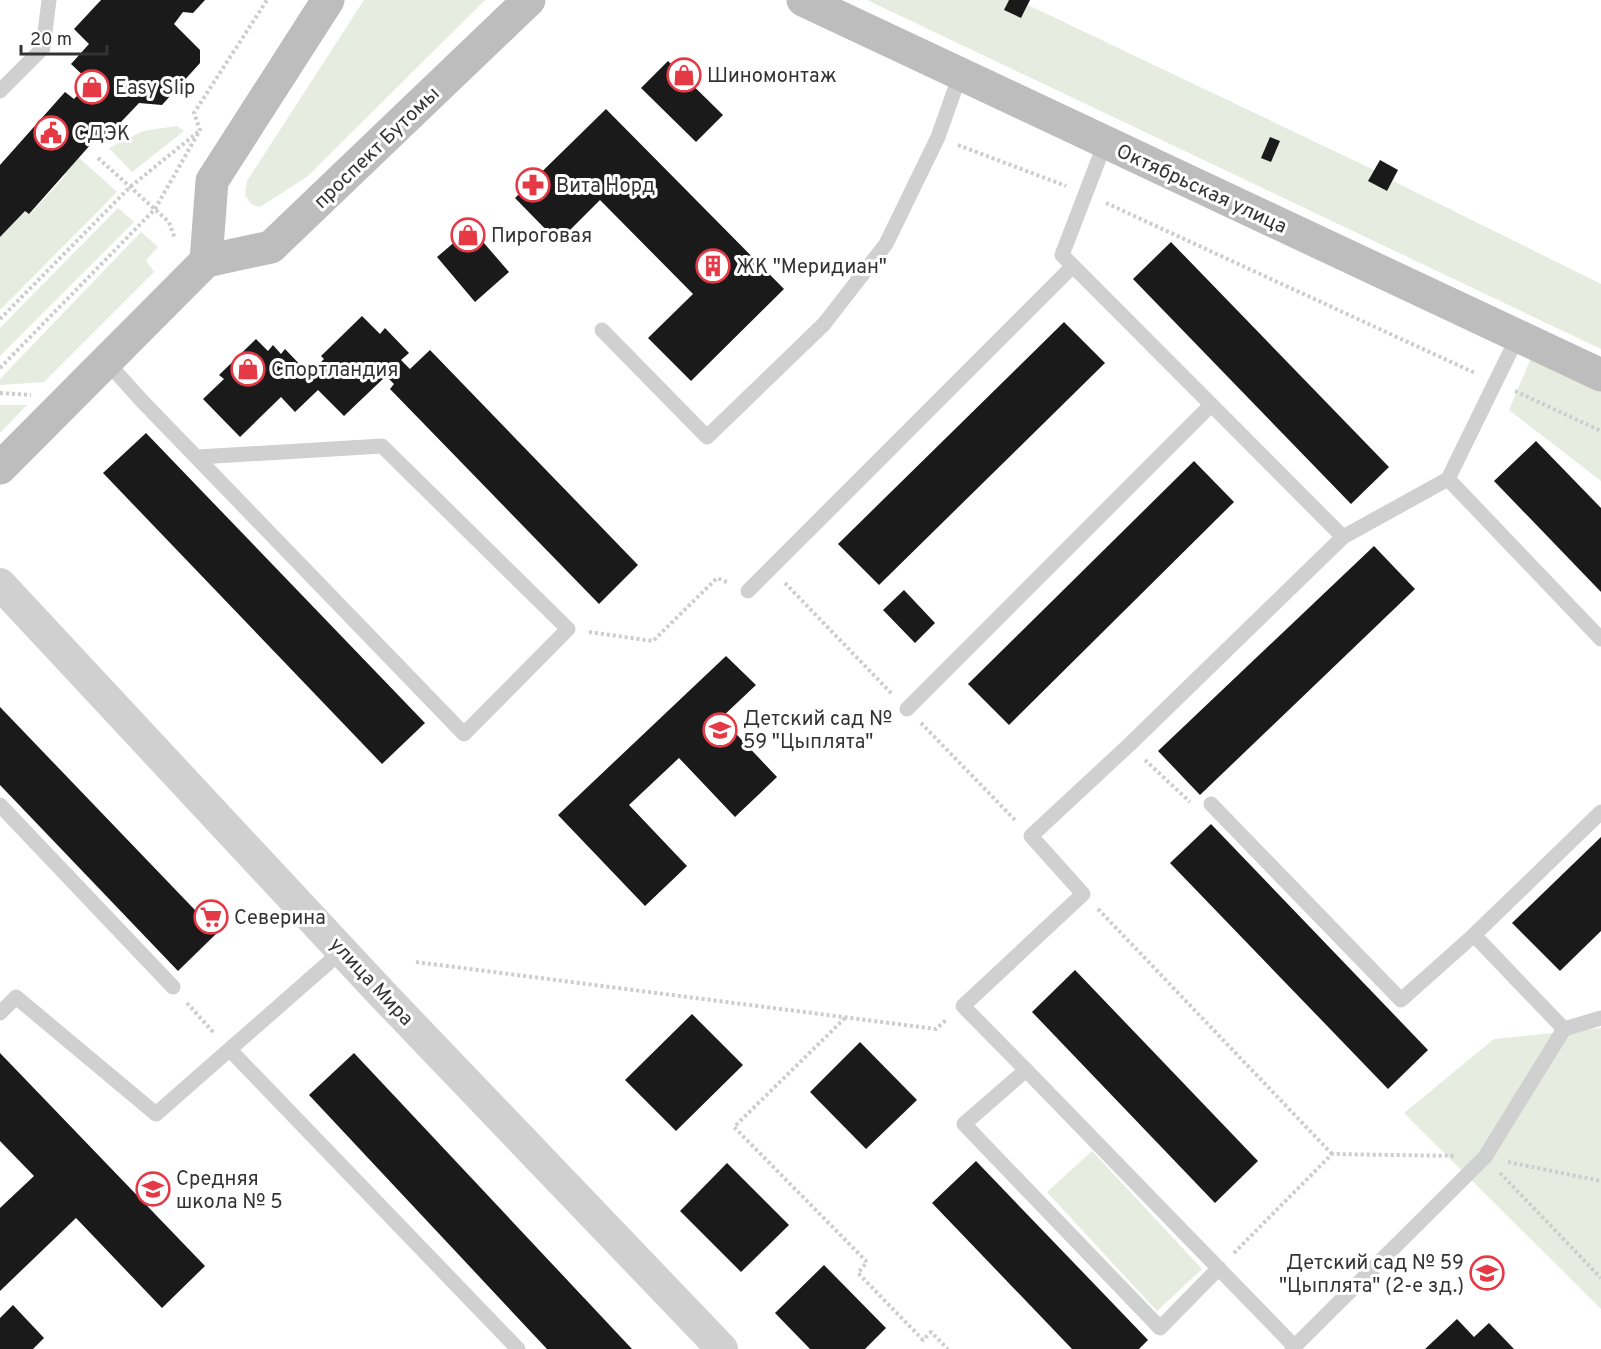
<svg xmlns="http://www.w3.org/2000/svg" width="1601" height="1349" viewBox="0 0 1601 1349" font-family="Overpass,sans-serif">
<rect width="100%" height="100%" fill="#fff"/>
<g fill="#e6ecdf">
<path d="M364,0h121l-177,176 -48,31 -9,-3 -6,-9 2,-14z"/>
<path d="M867,0h142l-5,10 17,8 7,-13 346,165 -6,11 18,10 7,-10 208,103v65z"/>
<path d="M177,126l7,5 -52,41 -23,-24 34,-17z"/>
<path d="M78,157l39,35 -117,118v-73l25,-26 5,3 36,-39 -2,-3z"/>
<path d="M118,208l16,14 -134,134v-28z"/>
<path d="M141,232l17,15 -12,13 8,12 -110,110 -44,3v-6z"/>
<path d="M1531,358l70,32v91l-92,-71z"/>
<path d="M0,405h27l-27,28z"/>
<path d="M1601,1028v281l-197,-196 90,-74z"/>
<path d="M1092,1151l110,118 -45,42 -110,-119z"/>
</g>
<g fill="#1a1a1a">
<path d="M101,0h104l-12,13 -10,-1 -9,12 26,26v13l-38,42 -23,-2 -35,37 -5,-5 -70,79 -4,-3 -25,26v-72l65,-73 9,7 16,-17 -19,-18 18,-20 -15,-15z"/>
<path d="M1009,0h21l-9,18 -17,-8z"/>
<path d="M668,61l55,54 -27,27 -55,-54z"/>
<path d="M606,109l178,180 -93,92 -43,-43 45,-44 -93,-94 -42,42 -43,-44z"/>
<path d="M1270,137l10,4 -9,21 -10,-4z"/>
<path d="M1380,160l18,10 -11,21 -19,-10z"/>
<path d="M471,228l38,44 -34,30 -38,-45z"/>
<path d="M1171,242l218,225 -38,37 -218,-225z"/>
<path d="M362,316l18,18 5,-6 24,25 -8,7 9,9 20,-19 208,215 -39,39 -209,-215 4,-5 -8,-8 -42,40 -26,-26 -23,22 -14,-15 -41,40 -37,-38 21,-20 -5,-4 37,-36 12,12 5,-6 8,9 4,-5 24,25 15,-15 -3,-3z"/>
<path d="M1064,322l41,41 -226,222 -41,-41z"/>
<path d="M146,433l279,290 -43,41 -279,-291z"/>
<path d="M1536,441l65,67v84l-107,-111z"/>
<path d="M1194,461l40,41 -225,223 -41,-41z"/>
<path d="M1374,546l41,43 -215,206 -42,-44z"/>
<path d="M904,590l31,33 -20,20 -32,-33z"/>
<path d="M726,656l30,29 -35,33 56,59 -42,40 -56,-59 -50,47 58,61 -42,40 -87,-91z"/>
<path d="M0,707l217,226 -39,38 -178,-186z"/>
<path d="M1211,824l217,226 -40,39 -218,-226z"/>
<path d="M1601,837v94l-41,40 -48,-48z"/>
<path d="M1075,970l183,191 -43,42 -183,-191z"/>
<path d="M692,1014l51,51 -67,66 -51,-51z"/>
<path d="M860,1042l57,58 -51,49 -56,-57z"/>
<path d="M0,1053l205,213 -43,42 -86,-90 -76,73v-83l34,-32 -34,-35z"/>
<path d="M354,1053l278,296h-85l-238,-254z"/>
<path d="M976,1161l172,179 -9,9h-67l-140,-146z"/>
<path d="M727,1163l62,62 -48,47 -61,-61z"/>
<path d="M824,1265l62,63 -21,21h-55l-35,-36z"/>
<path d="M13,1305l31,33 -11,11h-33v-31z"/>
<path d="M1457,1319l17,18 15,-14 25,26h-89z"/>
</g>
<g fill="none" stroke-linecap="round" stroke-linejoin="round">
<g stroke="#cdcdcd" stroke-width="4" stroke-dasharray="3 3" stroke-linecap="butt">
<path d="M958,145l108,41"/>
<path d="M98,158l71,64 6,17"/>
<path d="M1106,203l369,170"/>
<path d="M0,319l130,-132 68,-55"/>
<path d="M0,368l155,-159 45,-79 -6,-17 73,-113"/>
<path d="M1515,391l86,40"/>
<path d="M0,393l31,2"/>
<path d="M785,583l107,111"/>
<path d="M589,632l64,9 64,-63 12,5"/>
<path d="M921,723l95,98"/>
<path d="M1145,760l45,42"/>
<path d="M1098,909l234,245"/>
<path d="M416,962l520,67 10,-9"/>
<path d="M187,1003l27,30"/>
<path d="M845,1018l-111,109 133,135 -9,11 65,67 8,-8 17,17"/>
<path d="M1508,1162l93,19"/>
<path d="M1500,1173l101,105"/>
<path d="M1234,1253l98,-99 124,2"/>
</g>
<g stroke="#d0d0d0" stroke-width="15">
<path d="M0,91l43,-43 6,-48"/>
<path d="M1105,143l-43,112 281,282"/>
<path d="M602,330l105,107 117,-113 62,-80 52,-107 23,-65"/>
<path d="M106,361l36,40 322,333 104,-105 -186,-183 -184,11"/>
<path d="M1448,479l153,160"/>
<path d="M748,591l325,-325"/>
<path d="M907,709l304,-304"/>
<path d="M1211,804l190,196 73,-65 127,-123"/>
<path d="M0,805l173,182"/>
<path d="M1474,935l90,94 37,-11"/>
<path d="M0,1013l16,-16 140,117 187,-164"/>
<path d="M231,1051l287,298"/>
<path d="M1026,1070l-63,-64 120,-112 -52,-58 99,-92 213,-207 105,-58 70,-143"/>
<path d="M1219,1268l-59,60 -196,-204 62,-54 268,276"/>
<path d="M1292,1349l193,-192 79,-128"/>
</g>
<path stroke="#d0d0d0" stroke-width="32" d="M0,584l384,412 338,353"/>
<g stroke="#bdbdbd" stroke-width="33">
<path d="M803,0l798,375"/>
<path d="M206,261l6,-80 116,-181"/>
<path d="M0,468l206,-207 65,-14 258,-247"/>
</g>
</g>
<defs>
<g id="shop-ring" transform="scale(1.725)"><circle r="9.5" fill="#fff" stroke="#e63946" stroke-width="1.5"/><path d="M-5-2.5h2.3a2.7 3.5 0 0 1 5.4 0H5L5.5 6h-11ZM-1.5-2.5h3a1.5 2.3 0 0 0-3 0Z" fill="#e63946"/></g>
<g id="civic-ring" transform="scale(1.725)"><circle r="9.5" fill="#fff" stroke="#e63946" stroke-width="1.5"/><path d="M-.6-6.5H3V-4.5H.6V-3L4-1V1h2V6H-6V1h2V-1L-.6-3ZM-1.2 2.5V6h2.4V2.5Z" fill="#e63946"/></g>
<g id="pharmacy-ring" transform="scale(1.725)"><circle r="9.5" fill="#fff" stroke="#e63946" stroke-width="1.5"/><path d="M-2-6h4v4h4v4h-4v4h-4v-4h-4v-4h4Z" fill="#e63946"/></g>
<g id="building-ring" transform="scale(1.725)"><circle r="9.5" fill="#fff" stroke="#e63946" stroke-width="1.5"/><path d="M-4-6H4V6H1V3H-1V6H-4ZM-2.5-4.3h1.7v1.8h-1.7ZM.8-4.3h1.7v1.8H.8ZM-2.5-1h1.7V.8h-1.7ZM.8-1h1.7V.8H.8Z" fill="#e63946"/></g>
<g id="school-ring" transform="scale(1.725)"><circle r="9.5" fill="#fff" stroke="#e63946" stroke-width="1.5"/><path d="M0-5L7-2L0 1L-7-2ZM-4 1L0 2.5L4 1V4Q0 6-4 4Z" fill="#e63946"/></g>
<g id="supermarket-ring" transform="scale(1.725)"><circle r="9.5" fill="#fff" stroke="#e63946" stroke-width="1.5"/><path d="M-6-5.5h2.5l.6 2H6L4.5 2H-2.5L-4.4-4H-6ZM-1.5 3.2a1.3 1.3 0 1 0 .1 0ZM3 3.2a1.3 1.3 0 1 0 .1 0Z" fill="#e63946"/></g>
</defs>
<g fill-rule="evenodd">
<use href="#shop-ring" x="684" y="75"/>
<use href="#shop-ring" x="92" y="87"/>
<use href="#civic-ring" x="51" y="133"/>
<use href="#pharmacy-ring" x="533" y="185"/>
<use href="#shop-ring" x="468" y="235"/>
<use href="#building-ring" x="713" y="266"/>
<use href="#shop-ring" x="248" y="369"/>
<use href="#school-ring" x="720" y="730"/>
<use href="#supermarket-ring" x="211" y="917"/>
<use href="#school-ring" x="153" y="1189"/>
<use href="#school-ring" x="1487" y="1273"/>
</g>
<g text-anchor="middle" stroke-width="6" stroke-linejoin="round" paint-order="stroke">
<g font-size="20" fill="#333" stroke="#fff" text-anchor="start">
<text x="707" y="82">Шиномонтаж</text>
<text x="115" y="94">Easy Slip</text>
<text x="74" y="140">СДЭК</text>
<text x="556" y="192">Вита Норд</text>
<text x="491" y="242">Пироговая</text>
<text x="736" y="273">ЖК "Меридиан"</text>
<text x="271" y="376">Спортландия</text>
<text x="743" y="725">Детский сад №<tspan x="743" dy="23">59 "Цыплята"</tspan></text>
<text x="234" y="924">Северина</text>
<text x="176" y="1185">Средняя<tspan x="176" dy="23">школа № 5</tspan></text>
<text x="1464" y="1269" text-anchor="end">Детский сад № 59<tspan x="1464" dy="23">"Цыплята" (2-е зд.)</tspan></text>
</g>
<g font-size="20" fill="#333" stroke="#fff">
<text transform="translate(376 147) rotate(-44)" y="7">проспект Бутомы</text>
<text transform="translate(1202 188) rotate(25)" y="7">Октябрьская улица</text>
<text transform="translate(372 981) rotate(47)" y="7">улица Мира</text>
</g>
</g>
<path d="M21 45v9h86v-9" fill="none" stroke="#333333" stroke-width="3"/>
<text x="30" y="45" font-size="18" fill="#333333" stroke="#ffffff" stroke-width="4.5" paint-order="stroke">20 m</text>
</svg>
